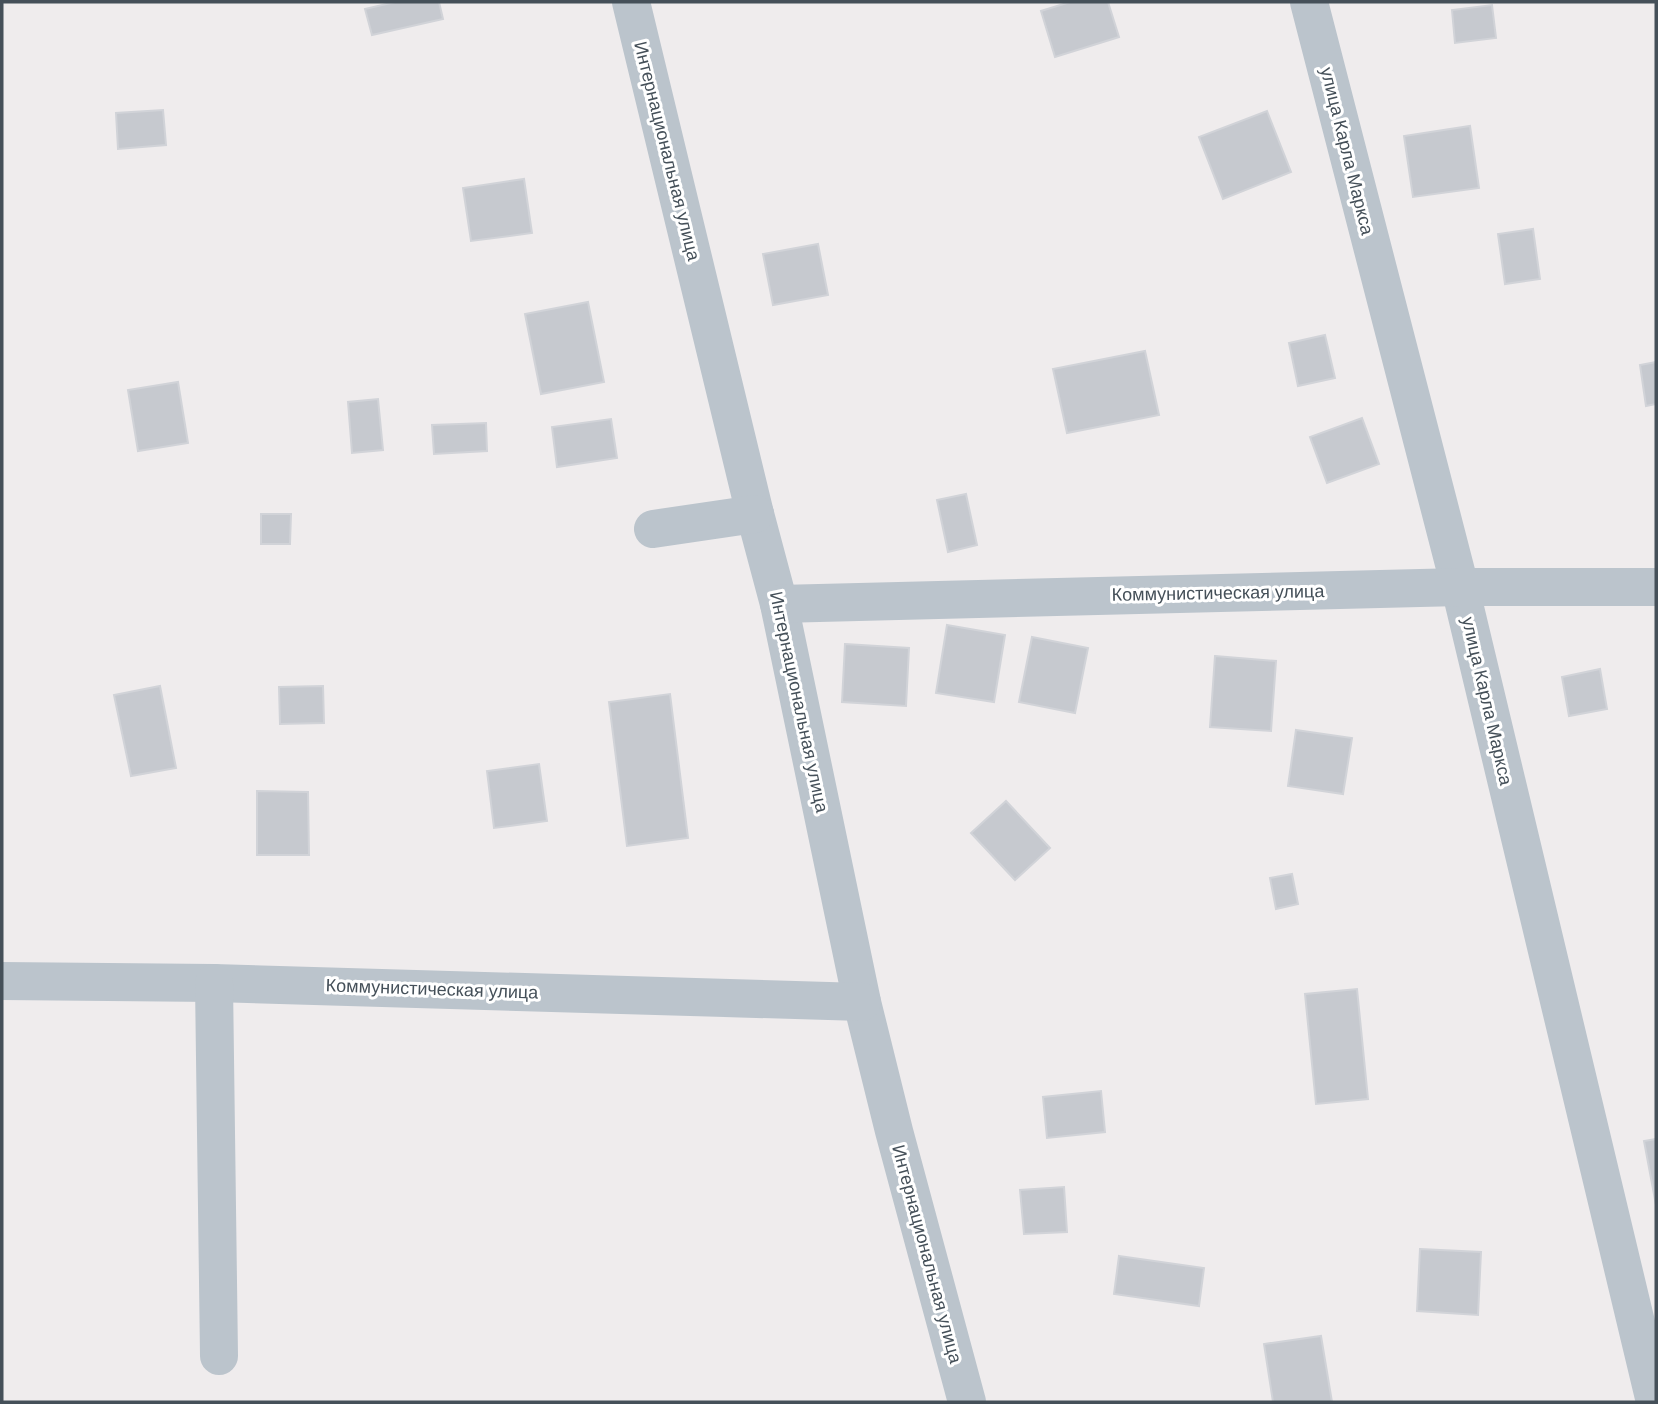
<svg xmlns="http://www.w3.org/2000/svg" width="1658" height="1404" viewBox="0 0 1658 1404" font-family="Helvetica,sans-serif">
<rect width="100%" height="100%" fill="#efeced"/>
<g fill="#c6c9cf" stroke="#d1d3d8" stroke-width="2">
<path d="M395,2h44l4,17 -71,16 -7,-26z"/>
<path d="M1070,2h38l11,35 -64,20 -14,-46z"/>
<path d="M1492,5l4,33 -41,5 -3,-33z"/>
<path d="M163,110l3,35 -48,4 -2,-36z"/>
<path d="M1267,111l24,61 -68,27 -24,-62z"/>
<path d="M1470,126l9,62 -66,9 -9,-61z"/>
<path d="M524,179l8,54 -61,8 -8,-53z"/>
<path d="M1533,229l7,50 -35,5 -7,-50z"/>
<path d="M818,244l10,51 -55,10 -10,-51z"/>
<path d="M588,302l16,80 -63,12 -16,-80z"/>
<path d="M1325,335l10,43 -37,8 -9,-43z"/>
<path d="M1145,351l14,64 -92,18 -14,-64z"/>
<path d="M1656,362v42l-10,2 -6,-41z"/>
<path d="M178,382l10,61 -50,8 -10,-61z"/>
<path d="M378,399l5,51 -31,3 -4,-51z"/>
<path d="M1362,418l17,46 -52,19 -17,-46z"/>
<path d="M611,419l6,39 -60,9 -5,-40z"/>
<path d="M486,423l1,28 -53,3 -2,-29z"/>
<path d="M966,494l11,51 -29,7 -11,-52z"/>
<path d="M261,514h30l-1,30h-29z"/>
<path d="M947,625l58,10 -11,67 -58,-9z"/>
<path d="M1032,637l56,11 -13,65 -56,-11z"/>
<path d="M845,644l64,4 -3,58 -64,-4z"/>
<path d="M1215,656l61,5 -5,70 -61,-4z"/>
<path d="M1600,669l7,40 -38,7 -7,-39z"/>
<path d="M160,686l16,82 -45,8 -17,-81z"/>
<path d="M323,686l1,37 -44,1 -1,-37z"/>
<path d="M670,694l18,144 -61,8 -18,-144z"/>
<path d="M1296,730l56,8 -9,56 -55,-8z"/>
<path d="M539,764l8,57 -53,7 -7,-57z"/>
<path d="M257,791l51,1 1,63h-52z"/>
<path d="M1006,801l44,47 -35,32 -44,-47z"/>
<path d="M1292,874l6,30 -22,5 -6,-31z"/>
<path d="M1357,989l11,110 -52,5 -11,-110z"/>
<path d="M1101,1091l4,41 -58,6 -4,-41z"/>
<path d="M1656,1139v66l-12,-64z"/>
<path d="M1064,1187l3,45 -43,2 -4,-44z"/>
<path d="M1420,1249l61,3 -3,63 -61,-4z"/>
<path d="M1119,1256l85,12 -5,38 -85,-12z"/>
<path d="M1321,1336l11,66h-59l-9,-58z"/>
</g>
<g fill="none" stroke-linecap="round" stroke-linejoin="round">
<g stroke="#bbc4cc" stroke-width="38">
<path d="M631,2l124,512 24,90 83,398 32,129 73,271"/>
<path d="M1309,2l151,585 195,815"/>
<path d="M653,529l102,-15"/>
<path d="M779,604l681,-17h196"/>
<path d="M2,981l212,2 648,19"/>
<path d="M214,983l5,373"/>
</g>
</g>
<g text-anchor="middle" stroke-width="6" stroke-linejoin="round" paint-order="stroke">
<g font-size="18" fill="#455059" stroke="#fff">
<text transform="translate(667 151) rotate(76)" y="6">Интернациональная улица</text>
<text transform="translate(1347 151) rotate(76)" y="6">улица Карла Маркса</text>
<text transform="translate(1218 593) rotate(-1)" y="6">Коммунистическая улица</text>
<text transform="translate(1487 701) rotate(77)" y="6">улица Карла Маркса</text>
<text transform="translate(799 702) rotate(78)" y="6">Интернациональная улица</text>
<text transform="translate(432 989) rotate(2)" y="6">Коммунистическая улица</text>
<text transform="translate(927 1254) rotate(75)" y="6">Интернациональная улица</text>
</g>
</g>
<rect width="1658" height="1404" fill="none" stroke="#455059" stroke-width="7"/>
</svg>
